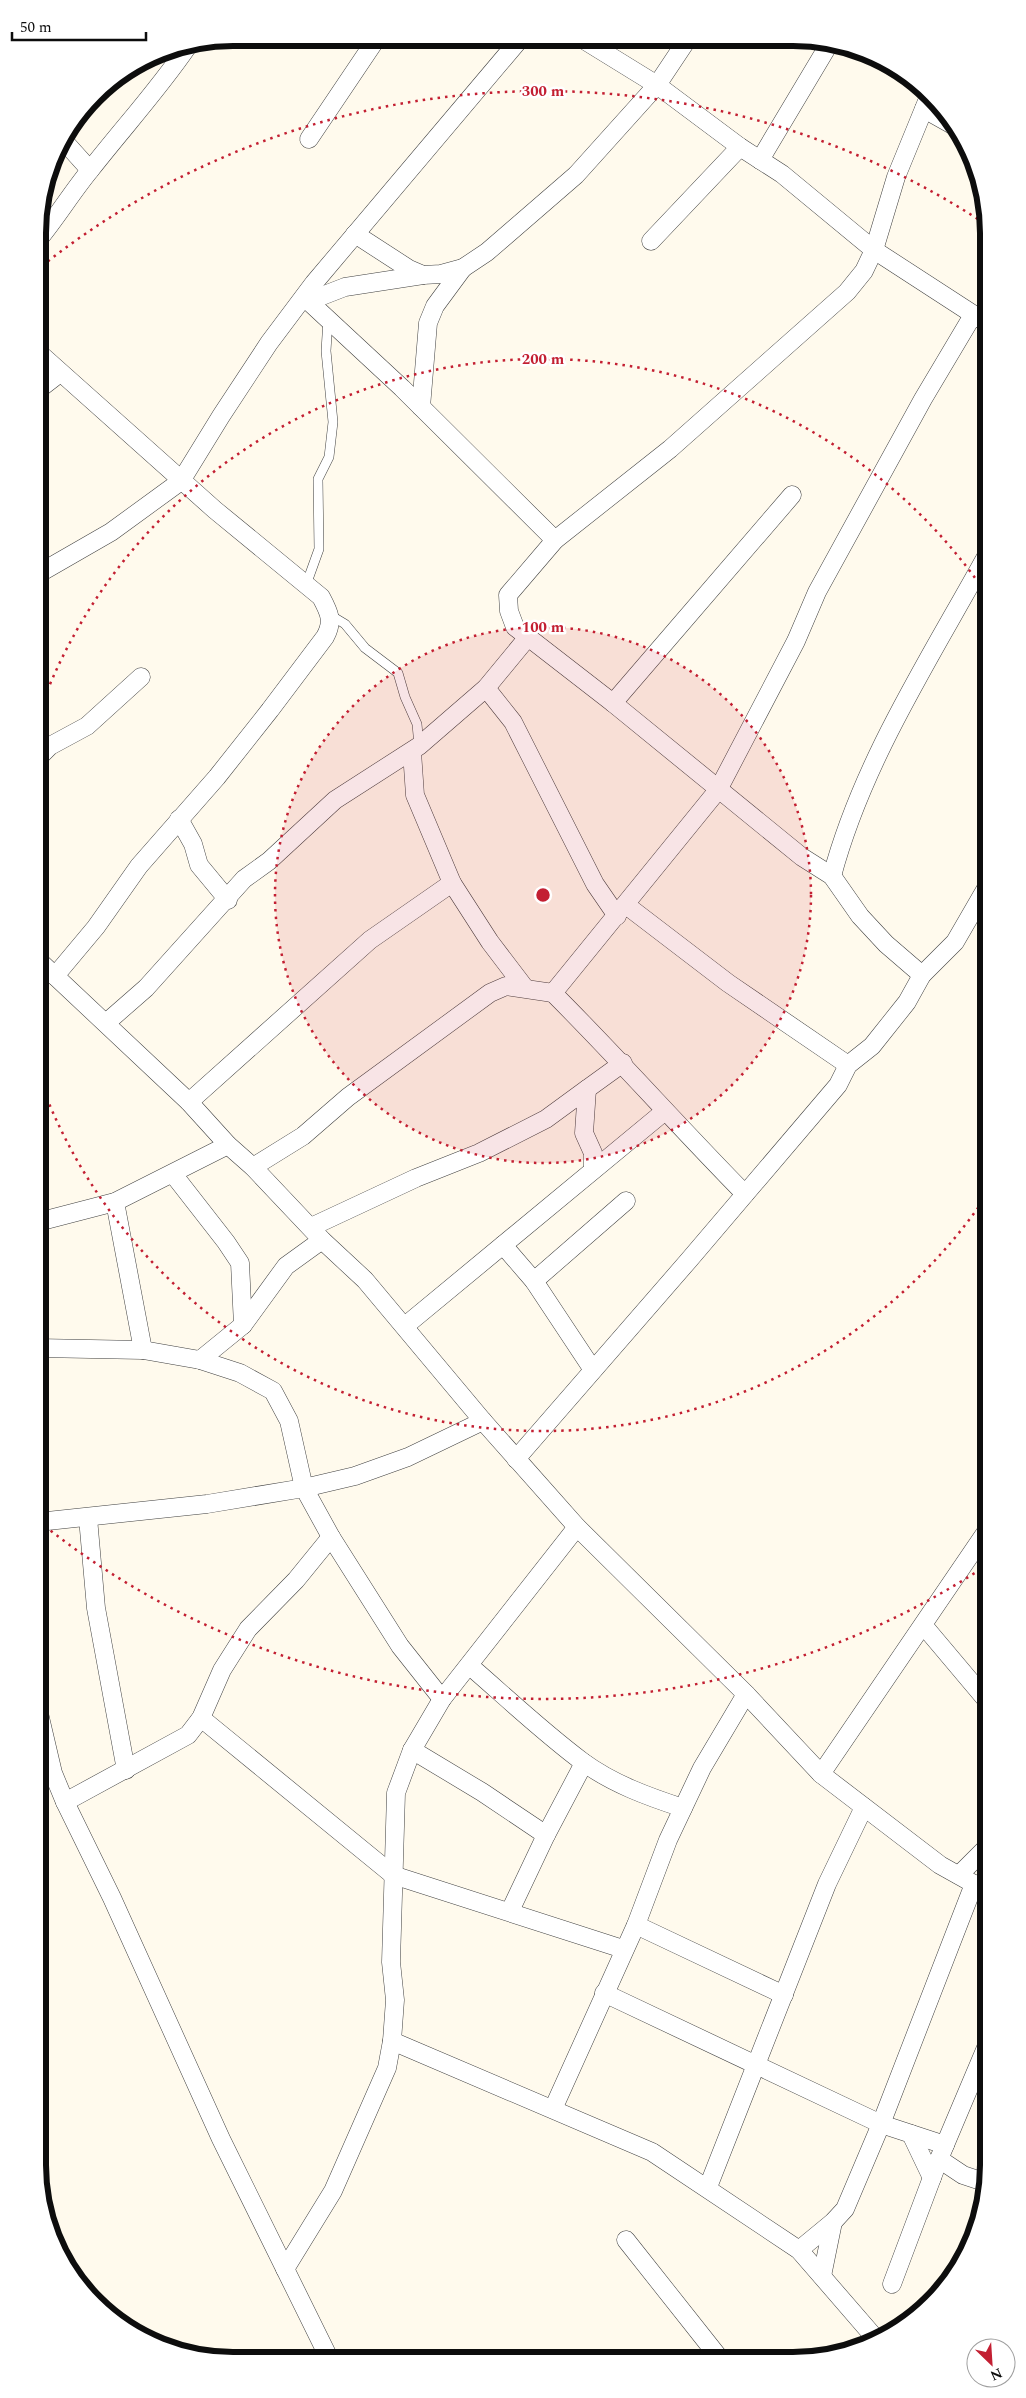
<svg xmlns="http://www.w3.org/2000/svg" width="1026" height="2398" viewBox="0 0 1026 2398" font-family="Spectral,serif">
<rect width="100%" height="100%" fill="#fffaed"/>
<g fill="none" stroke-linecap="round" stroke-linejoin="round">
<g stroke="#404040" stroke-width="10">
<g id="service">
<path d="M306,585l13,-36 -1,-70 11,-22 4,-35 -7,-71 2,-32"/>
<path d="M330,615l15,9 20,24 33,25 7,24 12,27 2,22"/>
</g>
</g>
<g stroke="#404040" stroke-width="19">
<g id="minor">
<path d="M584,40l73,45 83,62 42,27 92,76 114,74"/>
<path d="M924,109l32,18"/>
<path d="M309,139l68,-101"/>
<path d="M63,140l27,30"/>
<path d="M760,160l71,-119"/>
<path d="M355,234l54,35 14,6 18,-1 22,-6 24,-16 89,-77 81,-90 30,-45"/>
<path d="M38,240c19,-23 34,-48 53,-71 32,-41 67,-79 97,-123"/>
<path d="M651,241l89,-94"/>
<path d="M304,297l98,91 153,152"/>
<path d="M309,301l36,-14 78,-12"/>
<path d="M38,352l177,158 106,87c8,15 13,24 4,40l-55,73 -53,67 -78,89 -43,61 -41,49"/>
<path d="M38,390l22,-17"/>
<path d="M421,407l7,-84 7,-17 28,-38"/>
<path d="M38,574l73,-42 70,-51 40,-65 48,-73 45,-60 206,-244"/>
<path d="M486,688l27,34 82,162 22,32"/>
<path d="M613,703l179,-208"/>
<path d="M412,752l3,43 37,88 38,59 35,46"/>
<path d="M38,758l12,-12 37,-20 54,-49"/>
<path d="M179,819l14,25 6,21 29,35"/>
<path d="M832,876c31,-116 99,-219 156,-323"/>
<path d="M626,905l102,78 120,82"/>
<path d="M38,960l151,142 39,43 25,22 69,73 43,40 118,141 94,106 169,167 75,80 119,91 34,19 14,13"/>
<path d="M922,975l-36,-31 -26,-28 -28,-40 -30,-19 -189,-154 -98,-76 -6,-16 -1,-16 47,-55 115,-91 177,-157 17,-21 10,-21 22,-73 34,-83"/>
<path d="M553,993c66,66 127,135 192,201"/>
<path d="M106,1023l40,-35 98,-109 25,-18 66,-61 84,-54 67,-58 42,-51"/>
<path d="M587,1089l36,-26"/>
<path d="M189,1102l181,-162 82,-57"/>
<path d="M253,1167l50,-31 45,-39 142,-104 16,-7 47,7 165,-203 78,-149 21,-49 106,-193 50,-84"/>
<path d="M173,1174l53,68 14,21 3,62"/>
<path d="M115,1202l28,148"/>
<path d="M38,1222l77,-20 113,-57"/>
<path d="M311,1227l105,-49 63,-25 67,-34 41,-30 -3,44 9,20v17"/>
<path d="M503,1245l31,36 59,89"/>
<path d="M534,1281l92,-80"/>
<path d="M405,1326l260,-215"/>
<path d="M38,1348l105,2 57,10 40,13 33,18 16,30 15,67 27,49 69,109 42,53"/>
<path d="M200,1360l43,-35 43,-59 36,-26"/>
<path d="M516,1459l173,-199 149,-175 10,-20 24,-19 35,-44 15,-27 33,-33 33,-57"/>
<path d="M88,1518l8,90 30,162"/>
<path d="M38,1522l169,-18 97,-16 51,-12 53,-19 75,-36"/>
<path d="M924,1626l64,76"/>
<path d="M470,1666c37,32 74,67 113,96 30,22 66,35 100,46"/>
<path d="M38,1709l15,64 12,29 47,96 109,241 108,219"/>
<path d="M201,1718l192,157 230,74"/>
<path d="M412,1750l70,42 64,43"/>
<path d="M821,1774l167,-245"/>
<path d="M65,1802l123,-67 13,-17 21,-48 26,-41 48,-49 35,-43"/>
<path d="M959,1875l29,-29"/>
<path d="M510,1911l36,-76 38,-72"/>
<path d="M636,1925l148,70"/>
<path d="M604,1993l277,131 64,21"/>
<path d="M392,2041l260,111 147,98 77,89"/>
<path d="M553,2109l83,-184 32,-85 34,-72 44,-74"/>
<path d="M911,2134l21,44"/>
<path d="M939,2159l24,16 24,8"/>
<path d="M708,2187l119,-303 37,-77"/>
<path d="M626,2240l95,120"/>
<path d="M799,2250l34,-28 12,-13 36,-85 93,-240"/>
<path d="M285,2269l48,-78 54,-123 5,-27 3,-41 -4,-38 5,-169 16,-43 30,-51 135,-172"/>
<path d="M822,2276l11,-54"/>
<path d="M892,2284l47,-125 49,-116"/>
</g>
</g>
<use href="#service" stroke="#fff" stroke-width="9"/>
<use href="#minor" stroke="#fff" stroke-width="18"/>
</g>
<circle cx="543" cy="895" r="268" fill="#c31f32" fill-opacity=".12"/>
<g fill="none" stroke="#c31f32" stroke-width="2.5" stroke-dasharray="2.5 5">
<circle cx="543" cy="895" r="268"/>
<path d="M987 1195A536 536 0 0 1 39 1078M39 712A536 536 0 0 1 987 595"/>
<path d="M987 1565A804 804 0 0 1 42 1524M42 266A804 804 0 0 1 987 225"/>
</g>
<path d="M0 0H1026V2398H0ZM233 46H793A187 187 0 0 1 980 233V2165A187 187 0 0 1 793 2352H233A187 187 0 0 1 46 2165V233A187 187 0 0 1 233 46Z" fill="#fff" fill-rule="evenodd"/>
<path fill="none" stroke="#0d0d0d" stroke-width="6" d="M233 46H793A187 187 0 0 1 980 233V2165A187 187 0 0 1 793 2352H233A187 187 0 0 1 46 2165V233A187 187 0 0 1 233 46Z"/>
<circle cx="543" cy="895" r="8" fill="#c31f32" stroke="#fff" stroke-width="2.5"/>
<g font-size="15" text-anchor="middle" font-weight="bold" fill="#c31f32" stroke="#fff" stroke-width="5" stroke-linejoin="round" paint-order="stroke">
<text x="543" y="96">300 m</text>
<text x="543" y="364">200 m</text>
<text x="543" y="632">100 m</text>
</g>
<g transform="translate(991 2363) rotate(155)"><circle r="24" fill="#ffffff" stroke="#9e9e9e"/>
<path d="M0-4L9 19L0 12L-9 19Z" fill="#c31f32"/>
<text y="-8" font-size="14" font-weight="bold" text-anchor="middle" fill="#0d0d0d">N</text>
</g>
<path d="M12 32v8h134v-8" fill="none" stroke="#0d0d0d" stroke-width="2.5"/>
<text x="20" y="32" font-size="15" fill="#0d0d0d" stroke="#ffffff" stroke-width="4" paint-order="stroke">50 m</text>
</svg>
